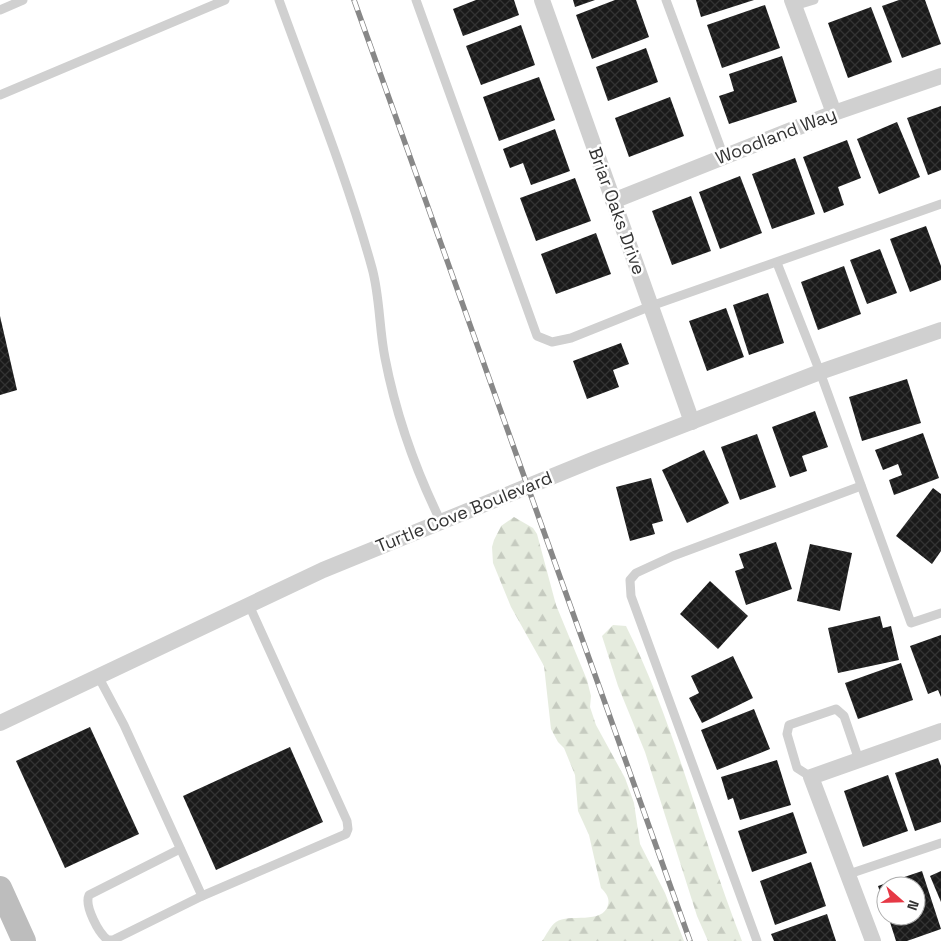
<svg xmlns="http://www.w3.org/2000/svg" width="941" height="941" viewBox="0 0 941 941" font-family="'Space Grotesk',sans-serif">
<defs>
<pattern id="forest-firs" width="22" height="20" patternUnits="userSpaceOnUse" patternTransform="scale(1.25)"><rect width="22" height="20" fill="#e6ecdf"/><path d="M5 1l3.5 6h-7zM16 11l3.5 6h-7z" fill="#c6cbc0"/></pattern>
<pattern id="building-cross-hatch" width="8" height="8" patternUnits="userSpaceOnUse" patternTransform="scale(1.25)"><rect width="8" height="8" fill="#1a1a1a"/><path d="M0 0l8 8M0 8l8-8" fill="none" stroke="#333"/></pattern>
</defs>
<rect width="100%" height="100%" fill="#fff"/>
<g fill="url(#forest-firs)">
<path d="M514,517l19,11 4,6 19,71 31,75 4,16 -1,11 6,18 29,53 9,25 6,41 25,49 19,48h-142c4,-5 8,-15 14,-19 13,-9 47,3 52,-17 2,-7 -2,-12 -7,-17l-12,-53 -11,-24 -3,-36 -11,-27 -6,-6 -7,-13 -7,-63 -33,-59 -18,-44 -1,-16 2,-7 7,-14z"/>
<path d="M613,625l13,1c50,100 75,211 116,315h-34l-11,-25 -52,-164 -27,-66 -16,-50z"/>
</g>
<g fill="url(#building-cross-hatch)">
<path d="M476,0h38l5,15 -56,21 -10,-27z"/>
<path d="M573,0h22l-20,7z"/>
<path d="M615,0h21l13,37 -57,22 -16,-44z"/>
<path d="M696,0h58l-53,17z"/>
<path d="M899,0h26l16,44 -39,14 -20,-52z"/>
<path d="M765,5l15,43 -58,20 -15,-43z"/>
<path d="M871,7l21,55 -44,16 -20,-55z"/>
<path d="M521,25l14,40 -54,20 -15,-39z"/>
<path d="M646,48l12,34 -50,19 -12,-34z"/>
<path d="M782,56l15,46 -68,22 -10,-28 15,-5 -5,-17z"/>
<path d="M539,77l16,43 -56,21 -16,-44z"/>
<path d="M670,97l14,39 -55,21 -14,-39z"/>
<path d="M941,106v64l-13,5 -21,-57z"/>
<path d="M897,122l23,55 -41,17 -22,-55z"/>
<path d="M555,129l15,42 -39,14 -8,-22 -13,5 -7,-19z"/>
<path d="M847,140l14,38 -23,9 6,18 -20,8 -21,-56z"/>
<path d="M795,158l20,56 -43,15 -20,-55z"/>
<path d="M740,176l22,57 -42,16 -21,-57z"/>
<path d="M575,178l16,43 -55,20 -16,-43z"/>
<path d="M691,196l20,55 -39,14 -20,-54z"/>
<path d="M926,226l15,40v14l-31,12 -20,-53z"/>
<path d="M596,233l15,41 -55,20 -15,-40z"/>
<path d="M880,249l17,44 -30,11 -17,-44z"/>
<path d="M844,266l17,48 -43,16 -17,-48z"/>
<path d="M768,293l16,50 -35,12 -16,-50z"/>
<path d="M726,308l18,49 -37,14 -18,-50z"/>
<path d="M0,316l17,74 -17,5z"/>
<path d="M621,343l8,21 -16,6 6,17 -32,12 -14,-38z"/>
<path d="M907,379l14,44 -59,18 -13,-44z"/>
<path d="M815,411l13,36 -26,9 5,15 -17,6 -18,-50z"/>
<path d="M923,433l16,45 -45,17 -5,-15 13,-5 -4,-11 -15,6 -8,-20z"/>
<path d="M757,434l19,53 -36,13 -19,-53z"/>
<path d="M704,450l25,53 -42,20 -25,-53z"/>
<path d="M651,478l12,43 -11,3 3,10 -25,7 -14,-54z"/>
<path d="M933,488l8,6v57l-9,13 -36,-28z"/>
<path d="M776,542l16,47 -46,16 -11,-34 9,-3 -5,-14z"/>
<path d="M810,544l42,9 -12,58 -43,-10z"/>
<path d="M710,581l38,35 -30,33 -38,-35z"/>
<path d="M880,616l3,12 8,-2 8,34 -61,13 -10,-45z"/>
<path d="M941,635v62l-3,-7 -10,4 -18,-48z"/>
<path d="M733,656l20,42 -51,25 -13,-25 10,-5 -8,-17z"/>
<path d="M901,663l12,37 -55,19 -13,-36z"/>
<path d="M754,709l16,40 -53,21 -16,-40z"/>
<path d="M90,727l49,107 -74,34 -49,-107z"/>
<path d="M290,747l33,75 -107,48 -33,-74z"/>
<path d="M938,758l3,8v56l-26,9 -20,-58z"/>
<path d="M777,760l14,45 -51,15 -7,-22 -5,2 -7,-23z"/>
<path d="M888,775l20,56 -45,16 -19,-56z"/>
<path d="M793,812l14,41 -55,19 -14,-41z"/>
<path d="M811,862l15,44 -51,19 -15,-44z"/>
<path d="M922,871l19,58 -34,12h-11l-8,-25h28v-30h-30v24l-8,-24z"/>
<path d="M941,871v31l-11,-26z"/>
<path d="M827,914l9,27h-62l-3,-7z"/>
</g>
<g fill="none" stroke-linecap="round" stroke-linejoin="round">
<g stroke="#d0d0d0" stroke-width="9">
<path d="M279,0c32,89 68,177 93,268 8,29 7,60 13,90 11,57 30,111 56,164"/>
<path d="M416,0l121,336 15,6 19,-4 80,-32 290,-102"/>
<path d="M666,0l58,157"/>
<path d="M794,6l20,-6"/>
<path d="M0,10l23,-10"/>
<path d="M0,95l225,-95"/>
<path d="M777,263l43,109 91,251 30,-10"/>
<path d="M98,676l26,49 78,171 144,-62 2,-5 -1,-8 -98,-216"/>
<path d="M811,777l-14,-9 -10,-34 2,-9 47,-16 8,7 15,44"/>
<path d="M180,849l-91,46c-5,11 10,39 19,45h5l89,-44"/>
<path d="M849,874l92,-31"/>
<path d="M757,941l-126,-345 -1,-16 6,-7 37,-17 188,-70"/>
</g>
<g stroke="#d0d0d0" stroke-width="16">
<path d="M542,0l150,422"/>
<path d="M792,0l42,113"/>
<path d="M613,201l221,-88 107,-37"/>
<path d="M0,723l323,-153 272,-111 225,-87 121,-42"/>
<path d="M873,941l-62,-164 130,-46"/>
</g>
<path stroke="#bdbdbd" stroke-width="24" d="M0,888l24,53"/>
<g stroke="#888" stroke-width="5.5">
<path id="rail" d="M354,0l336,941"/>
</g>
<use href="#rail" stroke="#fff" stroke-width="4" stroke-dasharray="11" stroke-linecap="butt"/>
</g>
<g text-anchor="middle" stroke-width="5" stroke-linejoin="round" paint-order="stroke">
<g font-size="18" fill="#333" stroke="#fff">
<text transform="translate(776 136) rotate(-21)" y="6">Woodland Way</text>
<text transform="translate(617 211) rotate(70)" y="6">Briar Oaks Drive</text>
<text transform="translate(464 512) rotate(-22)" y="6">Turtle Cove Boulevard</text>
</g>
</g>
<g transform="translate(901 901) rotate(110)"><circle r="24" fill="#ffffff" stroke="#adadad"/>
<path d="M0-4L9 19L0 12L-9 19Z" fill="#e63946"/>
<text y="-8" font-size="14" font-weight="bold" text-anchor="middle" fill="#333333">N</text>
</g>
</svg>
